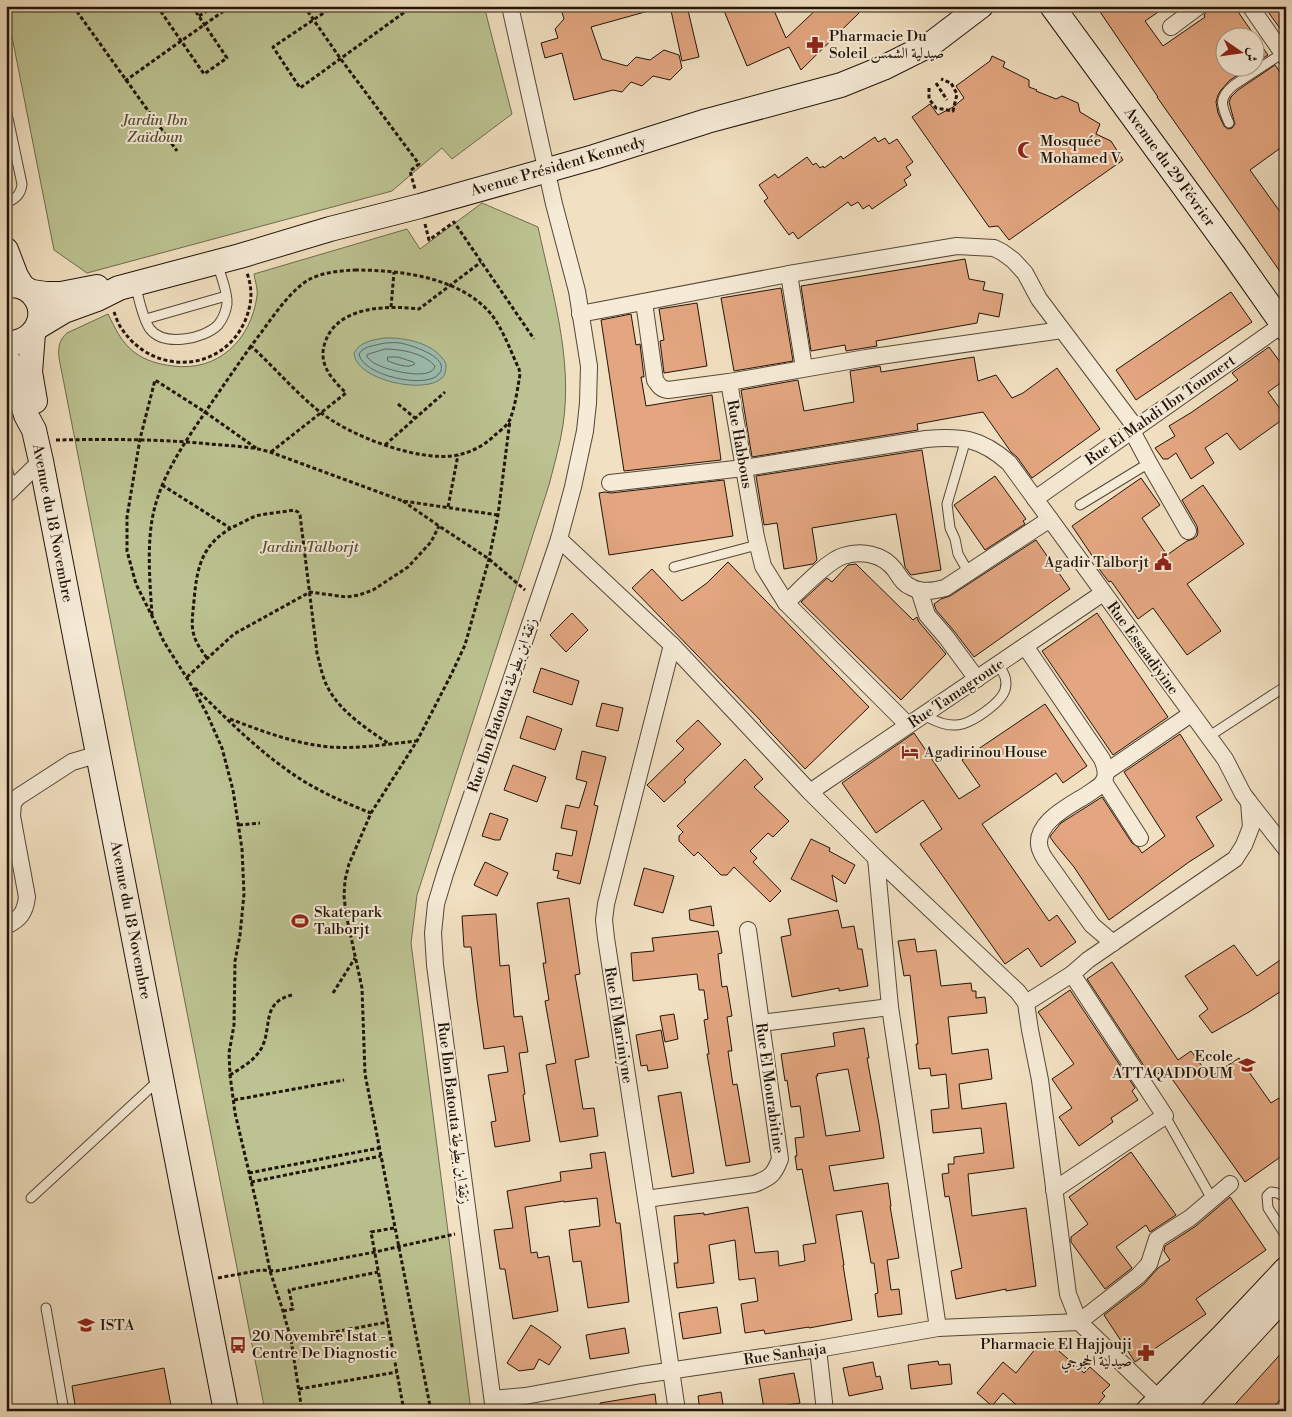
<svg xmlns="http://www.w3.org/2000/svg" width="1292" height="1417" viewBox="0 0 1292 1417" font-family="'Libre Bodoni',Amiri,serif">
<rect width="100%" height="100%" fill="#f1e0c1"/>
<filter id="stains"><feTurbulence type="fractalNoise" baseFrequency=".004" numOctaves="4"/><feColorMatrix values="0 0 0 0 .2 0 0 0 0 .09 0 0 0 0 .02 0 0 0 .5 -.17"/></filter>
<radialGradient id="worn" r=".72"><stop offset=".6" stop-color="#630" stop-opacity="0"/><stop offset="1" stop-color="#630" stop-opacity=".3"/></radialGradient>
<g fill="#bcc291" stroke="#6e6b4e">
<path d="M6,6h478l28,108 -60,45 -10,-11 -50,43 -305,82 -33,-23z"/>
<path d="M482,203l56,24c14,65 35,131 25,198 -3,20 -9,40 -14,60l-132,410 -6,48 60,468h-206l-206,-1053c-1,-10 0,-18 8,-25l41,-19c7,14 13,28 26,38 12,9 24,12 39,14 45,6 78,-26 84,-70 1,-7 -2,-15 -3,-22l153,-45 13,20z"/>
</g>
<path fill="#9bbdb0" stroke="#6a796e" d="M384,338c20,-1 52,5 62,26 0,5 0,10 -4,14 -17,17 -87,2 -88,-25 6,-11 18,-13 30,-15z"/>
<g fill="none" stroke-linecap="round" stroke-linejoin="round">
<g stroke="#5e685d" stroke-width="1">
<path d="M385,343c5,0 10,-1 15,0 11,2 54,15 38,32 -14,14 -76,0 -79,-21l3,-4 6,-3z"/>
<path d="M385,349c16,0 39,4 50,17 -3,16 -49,4 -59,-2 -3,-1 -6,-4 -9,-7v-2z"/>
<path d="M388,357h10l15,5 2,2c-7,5 -19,0 -27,-3z"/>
</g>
</g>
<g fill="#e3a680" stroke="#21140a" fill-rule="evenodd">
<path d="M560,6h92v4l-61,17 11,32 25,7 9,-9 14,3 14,-10 15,5 3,13 -12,12 -17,-4 -11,10 -11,-4 -9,10 -9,-2 -39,10 -12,-47 -17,5 -4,-15 17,-5 -3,-9 9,-10z"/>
<path d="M670,6h17l12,51 -17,4z"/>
<path d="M722,6h50l14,32 34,-32h33l6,7 -58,57 -12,-23 -42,19z"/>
<path d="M1096,6h71l-22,15 18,25 42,-29 -1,-2 4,-5 1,-4h25l34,49 -14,9v-26h-30v30h25l-19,12 -9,10 -3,5 -2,7 2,11 6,13 4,3 4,-1 3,-4 -6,-22 2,-5 7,-7 37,-25 11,15v64l-36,26 36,50v60l-129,-183h1z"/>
<path d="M1264,6h22v31z"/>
<path d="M992,56l13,6 -2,5 26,13v7l8,3 -1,1 20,8 6,-3 16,7 2,9 20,12 -4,10 15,7 12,19 -114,80 -11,-14 -9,1 -77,-110 18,-13 8,11 15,-8 11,-9 -8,-12 34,-25z"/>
<path d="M875,137l3,5 7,-4 4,6 8,-5 16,23 -7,5 5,8 -7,5 3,5 -35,24 -3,-4 -6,4 -5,-7 -7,4 -3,-4 -50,37 -5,-7 -4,3 -25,-34 4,-3 -9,-13 16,-11 3,4 29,-21 6,8 3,-2 4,5 3,-2 1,2 17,-12 2,3z"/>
<path d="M965,259l4,20 16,3 -2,8 20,4 -4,23 -20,-4 -2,10 -101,18 1,5 -31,5 -1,-6 -34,6 -10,-65z"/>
<path d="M781,288l12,73 -59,10 -13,-73z"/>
<path d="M1231,292l21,30 -116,78 -20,-30z"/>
<path d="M697,303l10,63 -43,7 -4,-32 4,-1 -5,-31z"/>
<path d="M631,314l5,31 4,-1 4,33h-3l5,29 66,-11 9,65 -97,11 -23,-151z"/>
<path d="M1269,347l17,23v9l-18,13 18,25 -46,33 -13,-17 -22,15 9,15 -23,16 -15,-26 -8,6h-5l-8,-11 20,-12 -6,-10 23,-14 46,-32 -6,-7z"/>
<path d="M974,357l4,24 18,-6 16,23 11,-5 34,-25 43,61 -68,49 -15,-21 -6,-5 -28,-40 -66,12 1,6 -166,27 -11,-67 57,-10 6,31 50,-9 -4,-31 30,-5 1,6z"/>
<path d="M922,450l19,120 -30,5 -1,-1 -5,-7 -9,-53 -84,14 5,32 -4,4 -29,5 -7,-46 -13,2 -8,-49z"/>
<path d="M995,476l31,43 -3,2 2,3 -40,26 -31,-45z"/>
<path d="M1141,478l19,27 -18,13 25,37 20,-14 6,-2 4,-3 1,-4 -1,-6 -15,-26 21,-15 41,59 -57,40 34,47 -34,24 -34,-47 -15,11 -27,-38 -2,1 -7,-9 -6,-9 1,-1 -25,-37z"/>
<path d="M724,480l9,56 -124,19 -10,-62 6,-1 6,1z"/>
<path d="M1036,540l34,49 -96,68 -20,-26 -18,-21 -2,-6 7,-5 9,-3z"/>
<path d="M728,562l141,145 -64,62 -45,-48h1l-129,-133 20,-19 30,32 25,-18z"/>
<path d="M856,564l57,56 4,-3 2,5 27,32 -45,46 -100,-98 26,-24 5,4 16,-17z"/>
<path d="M572,613l16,17 -22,22 -16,-17z"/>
<path d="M1097,613l71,104 -55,38 -71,-104z"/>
<path d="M541,668l38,13 -7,24 -39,-13z"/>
<path d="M602,703l21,5 -5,23 -22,-5z"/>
<path d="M1045,704l42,62 -24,17 -7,-10 -74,51 67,97 8,-6 19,27 -35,25 -13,-19 -23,16 -85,-120 22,-15 -19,-29 -47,33 -34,-50 72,-50 45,66 21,-13 -18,-26z"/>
<path d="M527,716l35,13 -7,21 -35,-12z"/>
<path d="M698,720l23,24 -37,36 2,2 -22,20 -17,-17 37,-36 -8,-8z"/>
<path d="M1180,734l42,66 -26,17 18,29 -25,16 -80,58 -35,-53 -19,-23 -5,-7 1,-2 10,-12 41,-26 30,46 6,4 4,6 23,-17 -41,-64z"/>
<path d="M582,751l24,6 -12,48 4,1 -18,78 -23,-6 2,-7 -6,-1 3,-17 16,3 5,-25 -16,-3 5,-23 13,3 8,-26 -11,-3z"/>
<path d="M745,759l18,20 -9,8 35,34 -16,16 -5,-4 -18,18 7,7 -4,4 28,29 -11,11 -36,-35 -7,8h-6l-23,-23 -4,4 -15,-15v-5l4,-4 -6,-6z"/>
<path d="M513,765l33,12 -9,25 -33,-12z"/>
<path d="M490,813l18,6 -8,21h-5l-13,-4z"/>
<path d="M811,839l19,9 -1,3 26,14 -10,19 -13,-9 5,27 -46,-23z"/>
<path d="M485,862l23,11 -11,23 -23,-11z"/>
<path d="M644,868l30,8 -11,37 -29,-8z"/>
<path d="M569,898l11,76 -5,1 14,82 -14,3 8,49 11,-1 4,28 -38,6 -14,-77 10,-2 -11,-62 4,-1 -6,-37h3l-9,-60z"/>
<path d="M711,906l3,20 -24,-6 -1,-10z"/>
<path d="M838,910l4,18 12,-2 4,23h4l6,37 -29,5v-3l-47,9 -11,-60 10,-2 -3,-16z"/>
<path d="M496,914l4,52 9,-1 5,52 8,-1 6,36 -9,1 6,41 -2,1 7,46 -35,6 -4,-25 5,-1 -8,-46 20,-3 -4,-26 -20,3 -7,-49 -6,-53h-7l-2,-31z"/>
<path d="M718,931l4,22 -4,1 4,33 5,-1 5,30 -5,1 5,34h-4l5,34 4,-1 13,78 -24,4 -19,-112h2l-5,-34 4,-1 -4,-29h-5l-2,-16 -64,7 -2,-28 23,-2 -2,-13z"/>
<path d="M915,939l2,13 19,-2 5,36 30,-3 1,8h4v7l9,-1 2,16 -39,4 4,37 36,-5 4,30 -33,5 3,25 44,-6 8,65 -46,6 4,42 54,-8 10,78 -30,5v-2l-50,10 -5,-28 11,-3 -13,-72 -4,1 -3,-23 7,-1 -1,-9h6v-7l30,-4 -3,-25 -48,5 -2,-23 18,-2 -3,-34 -15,2 -1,-8 -11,1 -3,-25h2l-8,-69 -6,1 -6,-35z"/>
<path d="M1234,945l23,31 29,-20v32l-37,24 -37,21 -13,-17 9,-7 -23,-33z"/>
<path d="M1112,962l66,98 13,-9 19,26 29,-19 32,45 8,-5 7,9v46l-41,29 -80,-113 -13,9 -65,-99z"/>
<path d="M1070,990l65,98 -3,3 6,9 -27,18 2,4 -34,24 -20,-29 13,-9 -20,-29 22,-15 -36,-52z"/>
<path d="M674,1014l4,25 -13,3 -5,-26z"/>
<path d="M864,1028l5,30h-2l12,66 5,34 -55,8 5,25 54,-8 3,23h-1l9,52 -12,2 4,30 8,-1 3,25 -24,3 -3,-23 3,-1 -4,-30h-3l-9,-52 -26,4 8,50h-1l9,55 -43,8v-1l-44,7 -1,-4 -19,3 -4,-29 17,-3 -3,-23 -16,2 -4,-40 -26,5 5,38 -37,5 -3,-25h4l-4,-47 30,-3v2l44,-8 7,46 23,-2 1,15 26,-5 -2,-16 13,-2 -14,-74 -5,1 -2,-14h2l-2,-18 9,-1 -4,-31 -9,1 -4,-27 -2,1 -4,-27 54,-8 -2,-13zM848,1069l12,62 -34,5 -10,-60h2l-1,-2z"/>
<path d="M661,1030l7,38 -20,3 -1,-6 -6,1 -5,-31z"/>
<path d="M681,1092l13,81 -22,4 -14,-81z"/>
<path d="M605,1152l11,71h4l9,79 -41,6 -7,-47 -8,1 -4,-32 31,-4 -3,-28 -33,4v-1l-39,6 6,46 6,-1 1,6 11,-2 9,55 -45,8 -8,-50h-5l-6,-39 19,-2 -6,-37 54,-10 -1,-9 32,-4 -2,-14z"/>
<path d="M1131,1152l45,63 -26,17 -4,-7 -30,22 16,21 -27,21 -34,-47v-5l17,-13 -19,-27z"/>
<path d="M1230,1197l36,53 -70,49 10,15 -71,48 -31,-47 40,-31 14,-16 12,-8 -6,-9 1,-5 31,-20z"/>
<path d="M717,1307l4,26 -38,6 -4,-26z"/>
<path d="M531,1325l18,12 12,10 -12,18 -10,-6 -5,10 -15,2 -12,-8z"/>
<path d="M625,1328l4,25 -39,6 -4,-24z"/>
<path d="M1044,1338l40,35 6,-6 20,18 -8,8 3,3 -11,13 -4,-4 -5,6h-62l-20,-18 -11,13 -15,-13 26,-31 13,11z"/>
<path d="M1286,1348v45l-16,18h-41z"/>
<path d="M938,1361l1,4 11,-1 2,20 -41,5 -3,-24z"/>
<path d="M873,1362l3,15 4,-1 3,13 -34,7 -6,-28z"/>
<path d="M164,1368l8,43h-96l-4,-25z"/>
<path d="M794,1373l6,30 -36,6 -5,-30z"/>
<path d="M721,1392l3,19h-24l-2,-15z"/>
<path d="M655,1394l2,17h-56l-1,-8z"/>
</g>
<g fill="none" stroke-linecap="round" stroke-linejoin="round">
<g stroke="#554738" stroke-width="11">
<g id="lane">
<path d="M6,109l16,75c-1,11 -7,15 -16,19"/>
<path d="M1229,123c-8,-18 -11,-25 5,-38l49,-32"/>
<path d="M135,285c4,12 7,33 15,44 14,18 54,10 68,-4 4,-5 8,-14 9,-21 1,-13 -7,-29 -10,-42"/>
<path d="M146,319l80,-23"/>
<path d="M966,439l-19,65 3,24 5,11 3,15 8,14 5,3"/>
<path d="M6,465l7,24"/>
<path d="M1080,505l69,-42"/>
<path d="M674,567l83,-22"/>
<path d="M923,715c11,5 21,11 33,10 14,0 45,-22 49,-35 3,-10 -1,-18 -7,-25"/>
<path d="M1208,737l78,-51"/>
<path d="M1165,1116l47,83"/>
<path d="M1286,1197l-9,-4 -6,-1 -4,4 1,12 18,28"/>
<path d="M31,1198l128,-118"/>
<path d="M46,1308l18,103"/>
</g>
</g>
<g stroke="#554738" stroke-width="18">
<g id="street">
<path d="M1250,6l36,52"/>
<path d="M1171,27l28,-21"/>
<path d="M789,274l15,94"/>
<path d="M644,302l11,78c4,6 6,9 13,10l61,-8"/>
<path d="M580,314l209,-40 168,-28 37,2 8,4 11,8 12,13 14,26 97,129"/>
<path d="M1132,431l17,32 39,68"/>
<path d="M610,483l134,-15 182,-29c36,-3 55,-1 83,24l216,296 18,35 6,8 2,25 -7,18 -9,14 -147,101 -16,14 -46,29"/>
<path d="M6,495l35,-34"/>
<path d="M1035,499l251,-177"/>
<path d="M559,539l113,106 138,147 66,66 142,134 8,11 4,27 10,50 28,214 11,28 80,77"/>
<path d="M919,590l8,25 19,22 31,42"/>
<path d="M786,603c13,-12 41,-42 57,-47 19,-6 40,-2 52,14 5,7 8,14 16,17 10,6 23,4 34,1l105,-69"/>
<path d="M672,645l-66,259 -2,16 2,18 40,261 31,212"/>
<path d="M1025,646l77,113c3,7 6,16 1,23 -3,5 -10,8 -15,12 -17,11 -56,29 -48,55 1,3 3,7 5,10l47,66 21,18"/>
<path d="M908,725l-122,-122 -23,-37 -7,-29 -27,-155 137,-24 196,-28"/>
<path d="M1106,772l85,-58"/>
<path d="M1104,782l36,56"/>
<path d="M810,792l293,-199"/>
<path d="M1249,802l37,47"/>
<path d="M876,858l14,149 48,321"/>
<path d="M6,926c14,-7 19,-13 21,-29l-15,-81 1,-13 5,-6 54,-35 27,-8"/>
<path d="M761,1023l129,-16"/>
<path d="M1054,1190l111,-74 -93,-142"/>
<path d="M646,1199l108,-15c16,-6 20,-9 26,-25l-32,-229"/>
<path d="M818,1349l7,62"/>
<path d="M493,1399l32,-3 116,-21 177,-26 120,-21 141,-6 59,-46 11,-12 8,-25 33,-21 40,-34"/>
<path d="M494,1411l-59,-446 -2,-32 3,-29 9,-30 114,-335 14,-52 12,-56 3,-28 1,-37 -12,-75 -23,-87 -44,-198"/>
</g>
</g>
<g stroke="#21140a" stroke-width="26">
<g id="secondary">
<path d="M1052,6l182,249 52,74"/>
<path d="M6,250l10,26 6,10"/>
<path d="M6,286c31,-6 47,32 22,51 -6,4 -14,7 -22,5"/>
<path d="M32,292l14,2h15l36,-7"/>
<path d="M39,326l25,-15 33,-12 22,-11 121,-32 90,-27 90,-23 174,-49 113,-36 134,-36 42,-17 48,-24 50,-38"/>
<path d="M33,333l-3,39 5,29"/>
<path d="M6,356l8,18 12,41 8,15 7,31 185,950"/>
<path d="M1148,1411l75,-75 63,-67"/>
<path d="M1179,1411l107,-116"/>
</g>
</g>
<g stroke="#21140a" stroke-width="3" stroke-dasharray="4 2.5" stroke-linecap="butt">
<path d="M73,6l104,145"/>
<path d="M157,6l47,68 23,-16 -35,-52"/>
<path d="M304,6l36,52 79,106 -9,7 5,18"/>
<path d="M334,6l-61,41 27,41 113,-82"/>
<path d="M199,16l16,-10"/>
<path d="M125,81l56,-40 50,-35"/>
<path d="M936,83l11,17"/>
<path d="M929,88v11l7,9 17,3 4,-17 -6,-11 -10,-4"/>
<path d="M425,224l4,16 25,-18 80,117"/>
<path d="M355,270c45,0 105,7 136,44 12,15 20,38 28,55l1,5c-2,12 -5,34 -10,45 -2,6 -10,12 -15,16 -10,10 -23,17 -37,20 -38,8 -108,-19 -138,-43 -25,-20 -46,-45 -69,-66 16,-20 37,-55 59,-67 14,-7 30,-8 45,-9z"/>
<path d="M391,307l3,-35"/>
<path d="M114,312c2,5 4,12 8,17 31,47 100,44 123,-8 7,-17 8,-31 2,-48"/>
<path d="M398,404l17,14"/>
<path d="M56,440c52,-1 103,-1 154,4 20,2 41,2 60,8l133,49 95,14"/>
<path d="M385,445l60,-53"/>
<path d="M256,448l-51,-36 -50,-32 -15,59 -13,78v34l9,33 17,34 11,24 28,44 15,28 15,34 11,42 9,59 2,45 -4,41 -5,26 -1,64 -5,28 1,22 5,38 22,93 13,65 13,40 8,29 11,71"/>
<path d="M271,452l75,-59c-13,-13 -27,-27 -22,-47 10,-40 62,-41 95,-37l62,-47"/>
<path d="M162,485l68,43"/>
<path d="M403,501l36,25 50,33 36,31"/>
<path d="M448,507l10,-52"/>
<path d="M152,615c-2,-32 -5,-64 0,-95 7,-41 31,-75 54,-109 15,-22 30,-44 45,-65"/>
<path d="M207,658c-17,-22 -16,-30 -13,-57 3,-37 9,-60 45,-77 7,-3 14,-8 21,-9 11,-2 23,-3 34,-5l4,2 2,3 17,138c3,11 5,23 10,33 13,26 39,42 62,58"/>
<path d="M187,677l47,-43 76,-42 36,5 13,-2 14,-5 35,-23 23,-25 8,-16"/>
<path d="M195,688c28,27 56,56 88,79 26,20 57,34 88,46"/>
<path d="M230,719c32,12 65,25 101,28 28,2 57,-3 85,-6"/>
<path d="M239,825l21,-2"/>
<path d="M333,993l22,-35"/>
<path d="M230,1075c11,-7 24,-14 31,-26 12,-21 -1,-46 31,-54"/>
<path d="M234,1100l110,-20"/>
<path d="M249,1173l130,-25"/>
<path d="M251,1182l130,-26"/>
<path d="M394,1228l-23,4 33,179"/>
<path d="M218,1278l43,-8 15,1 99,-19 80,-18"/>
<path d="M283,1311l10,-2 -4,-19 89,-18"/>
<path d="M291,1340l97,-18"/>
<path d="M299,1389l98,-17"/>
<path d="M431,1411l-66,-337 -3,-86 -16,-74 -2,-18 1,-16 4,-16 22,-51 46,-72 34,-66 14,-30 24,-86 9,-44 12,-95"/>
</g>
<use href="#lane" stroke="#f6ebd7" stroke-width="9"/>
<use href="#street" stroke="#f6ebd7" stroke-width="16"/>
<use href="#secondary" stroke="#f6ebd7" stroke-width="24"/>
</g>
<defs>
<g id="pharmacy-bare" transform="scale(1.35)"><path d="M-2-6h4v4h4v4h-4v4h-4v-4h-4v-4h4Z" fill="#8f2418" stroke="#f6ebd7" stroke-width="2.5" paint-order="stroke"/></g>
<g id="mosque-bare" transform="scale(1.35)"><path d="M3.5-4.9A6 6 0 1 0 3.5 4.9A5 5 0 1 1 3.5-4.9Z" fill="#8f2418" stroke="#f6ebd7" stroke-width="2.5" paint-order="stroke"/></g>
<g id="civic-bare" transform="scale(1.35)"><path d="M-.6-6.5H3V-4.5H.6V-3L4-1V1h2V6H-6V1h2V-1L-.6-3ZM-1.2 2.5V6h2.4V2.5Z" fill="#8f2418" stroke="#f6ebd7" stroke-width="2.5" paint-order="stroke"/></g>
<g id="hotel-bare" transform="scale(1.35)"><path d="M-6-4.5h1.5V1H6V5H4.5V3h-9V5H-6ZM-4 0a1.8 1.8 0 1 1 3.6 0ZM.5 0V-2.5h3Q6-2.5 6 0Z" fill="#8f2418" stroke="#f6ebd7" stroke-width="2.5" paint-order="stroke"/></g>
<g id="stadium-bare" transform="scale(1.35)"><path d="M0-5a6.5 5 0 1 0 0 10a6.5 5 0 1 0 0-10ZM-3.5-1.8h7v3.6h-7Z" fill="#8f2418" stroke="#f6ebd7" stroke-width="2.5" paint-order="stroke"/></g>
<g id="school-bare" transform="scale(1.35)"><path d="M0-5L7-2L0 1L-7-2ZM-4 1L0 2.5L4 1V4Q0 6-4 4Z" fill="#8f2418" stroke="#f6ebd7" stroke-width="2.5" paint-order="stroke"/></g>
<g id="bus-bare" transform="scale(1.35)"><path d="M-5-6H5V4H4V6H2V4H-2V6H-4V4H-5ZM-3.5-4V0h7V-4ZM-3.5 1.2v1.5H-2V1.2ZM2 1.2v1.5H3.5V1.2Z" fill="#8f2418" stroke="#f6ebd7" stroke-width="2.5" paint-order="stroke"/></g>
</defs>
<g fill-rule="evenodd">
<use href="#pharmacy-bare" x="815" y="45"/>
<use href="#mosque-bare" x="1026" y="150"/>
<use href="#civic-bare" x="1163" y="562"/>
<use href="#hotel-bare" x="910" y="752"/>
<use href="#stadium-bare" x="300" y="921"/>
<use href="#school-bare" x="1247" y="1065"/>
<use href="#school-bare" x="86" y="1325"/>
<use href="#bus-bare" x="238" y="1345"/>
<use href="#pharmacy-bare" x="1146" y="1353"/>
</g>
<g text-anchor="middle" stroke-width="4" stroke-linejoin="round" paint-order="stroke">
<g font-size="15" fill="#21140a" stroke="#f6ebd7" text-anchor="start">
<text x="829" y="41">Pharmacie Du<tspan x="829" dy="17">Soleil صيدلية الشمس</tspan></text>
<text x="1040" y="146">Mosquée<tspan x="1040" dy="17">Mohamed V</tspan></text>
<text x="1149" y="567" text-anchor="end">Agadir Talborjt</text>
<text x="924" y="757">Agadirinou House</text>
<text x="314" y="917">Skatepark<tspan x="314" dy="17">Talborjt</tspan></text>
<text x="1233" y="1061" text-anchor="end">Ecole<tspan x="1233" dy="17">ATTAQADDOUM</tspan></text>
<text x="100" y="1330">ISTA</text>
<text x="252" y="1341">20 Novembre Istat -<tspan x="252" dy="17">Centre De Diagnostic</tspan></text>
<text x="1132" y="1349" text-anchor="end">Pharmacie El Hajjouji<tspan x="1132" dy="17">صيدلية الحجوجي</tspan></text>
</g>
<g font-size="15" font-style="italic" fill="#575139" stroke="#f6ebd7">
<text x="155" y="125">Jardin Ibn<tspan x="155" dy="17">Zaïdoun</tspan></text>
<text x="310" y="552">Jardin Talborjt</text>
</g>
<g font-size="15" fill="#21140a" stroke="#f6ebd7">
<text transform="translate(558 166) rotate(-16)" y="5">Avenue Président Kennedy</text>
<text transform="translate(1170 167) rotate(54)" y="5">Avenue du 29 Février</text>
<text transform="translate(1160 410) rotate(-35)" y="5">Rue El Mahdi Ibn Toumert</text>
<text transform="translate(740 444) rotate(80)" y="5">Rue Habbous</text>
<text transform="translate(53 523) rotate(79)" y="5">Avenue du 18 Novembre</text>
<text transform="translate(1143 648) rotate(54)" y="5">Rue Essaadiyine</text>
<text transform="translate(956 693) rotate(-34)" y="5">Rue Tamagroute</text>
<text transform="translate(502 705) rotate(-71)" y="5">Rue Ibn Batouta زنقة ابن بطوطة</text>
<text transform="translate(131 920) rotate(79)" y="5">Avenue du 18 Novembre</text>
<text transform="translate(619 1025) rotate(81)" y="5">Rue El Mariniyne</text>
<text transform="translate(770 1088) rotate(82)" y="5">Rue El Mourabitine</text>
<text transform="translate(454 1113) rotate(83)" y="5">Rue Ibn Batouta زنقة ابن بطوطة</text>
<text transform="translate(785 1354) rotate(-8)" y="5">Rue Sanhaja</text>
</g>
</g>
<rect width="1292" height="1417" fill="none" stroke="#f1e0c1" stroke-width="25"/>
<rect x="8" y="8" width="1277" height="1402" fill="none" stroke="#21140a" stroke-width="2.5"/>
<rect x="12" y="12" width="1267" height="1392" fill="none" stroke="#21140a"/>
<g transform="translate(1240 52) rotate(103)"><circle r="24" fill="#f6ebd7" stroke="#a19585"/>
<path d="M0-4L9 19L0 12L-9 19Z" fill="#8f2418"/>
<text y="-8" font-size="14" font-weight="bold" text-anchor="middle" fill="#21140a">ش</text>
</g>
<rect width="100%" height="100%" filter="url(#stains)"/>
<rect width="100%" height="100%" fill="url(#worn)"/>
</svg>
